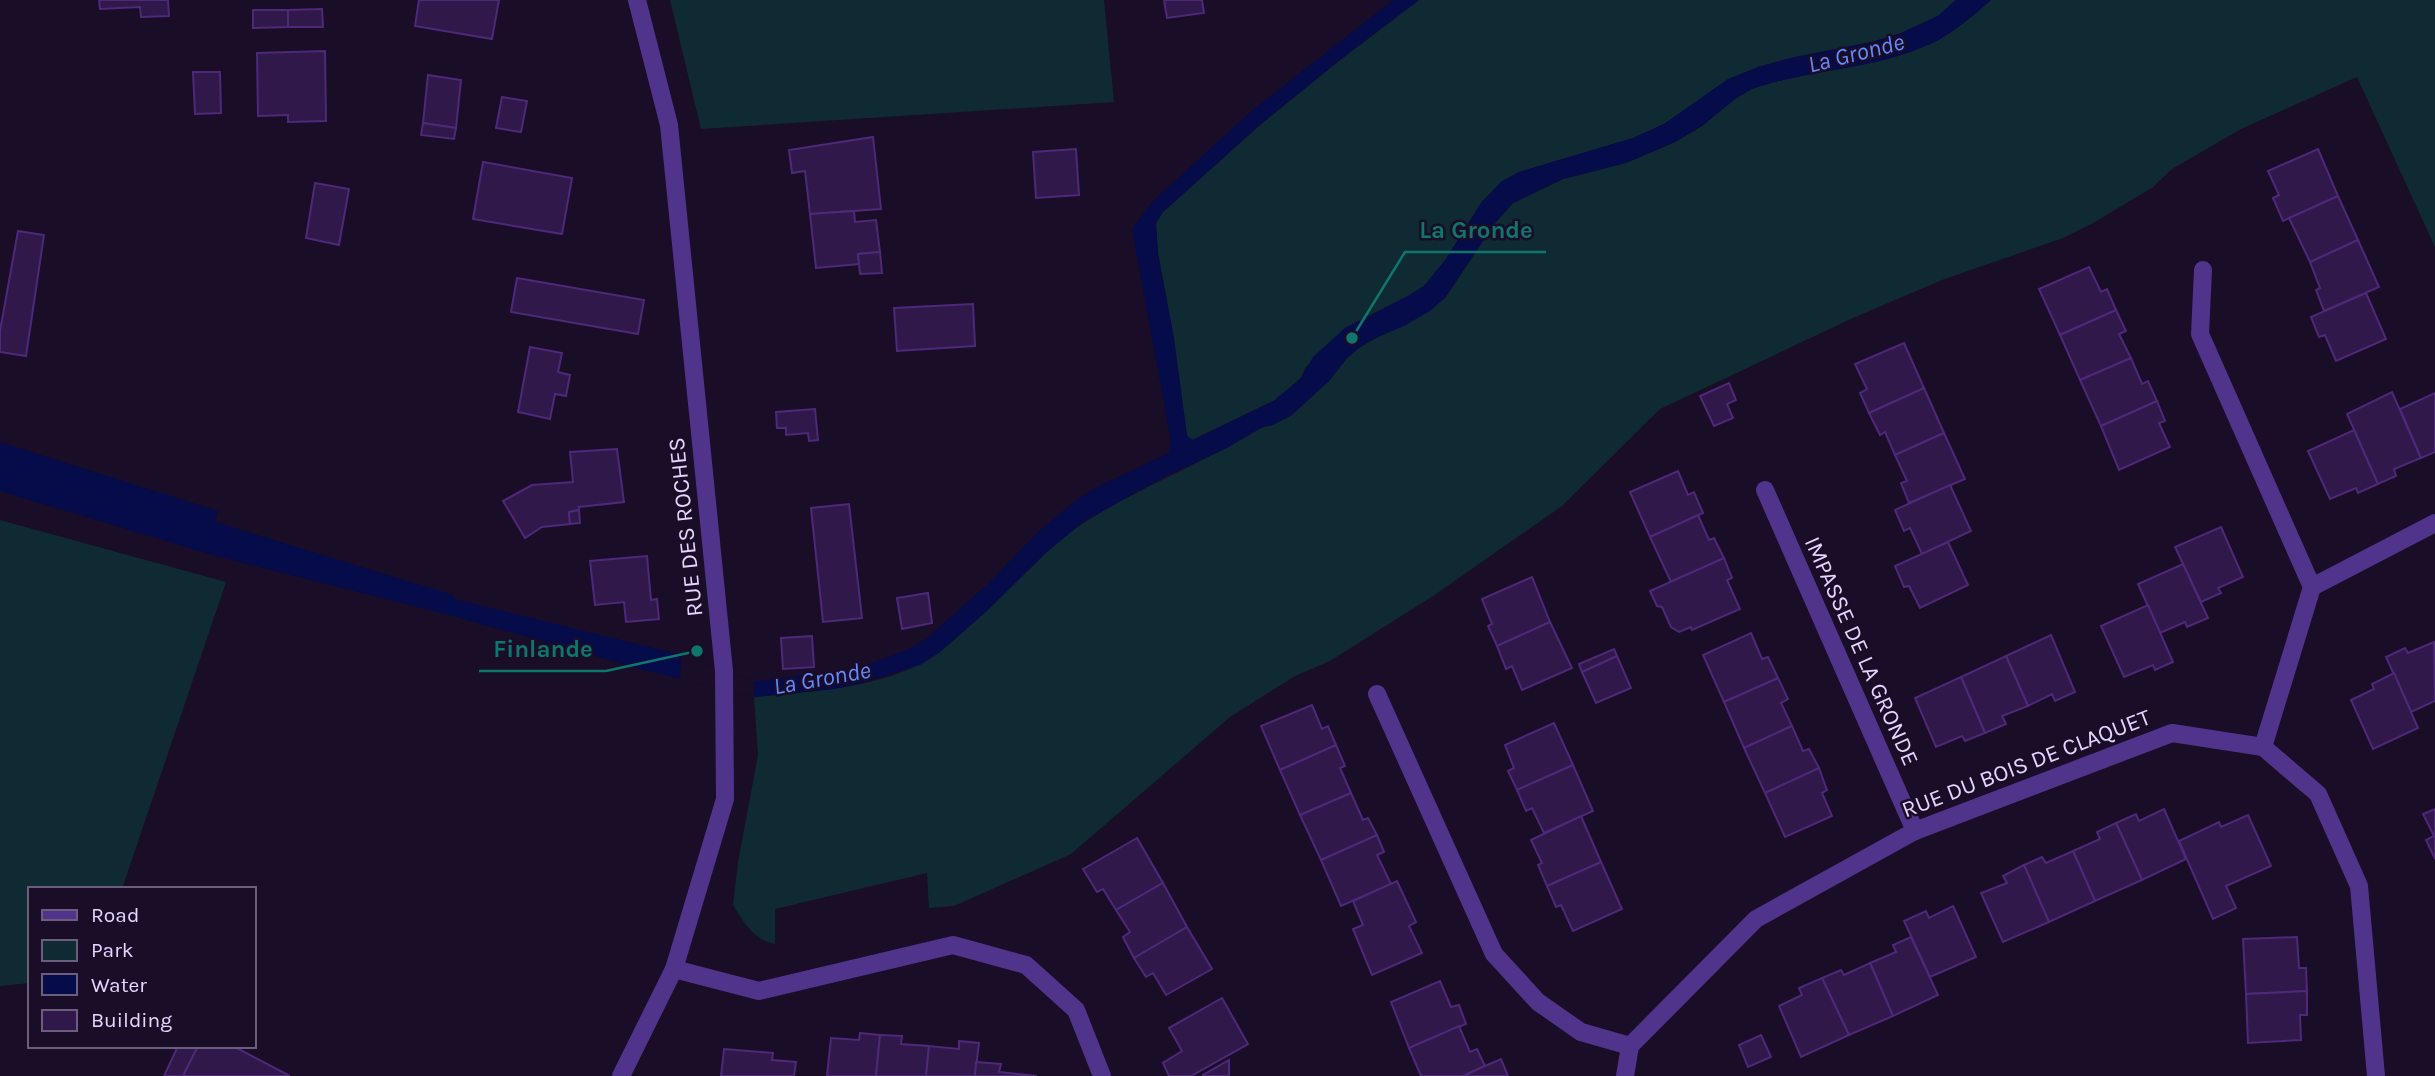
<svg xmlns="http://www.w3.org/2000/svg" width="2435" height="1076" viewBox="0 0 2435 1076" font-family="Karla,sans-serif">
<rect width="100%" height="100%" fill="#190d28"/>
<g fill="#102a33">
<path d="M670,0h434l10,102 -413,27z"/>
<path d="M1419,0h537l-18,16 -37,17 -29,9 -77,15 -37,10 -63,36 -31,21 -31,14 -114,34 -18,10 -20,21 -35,56 -22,27 -16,10 -63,32 -40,40 -4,10 -26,22 -83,40 -5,-4 -13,-97 -16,-86 -2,-30 7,-11 98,-88 79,-64z"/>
<path d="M1991,0h444v247l-78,-170 -116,52 -69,40 -19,18 -60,36 -30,15 -121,42 -89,38 -193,91 -98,97 -129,90 -103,65 -35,15 -65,41 -159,137 -117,52 -25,2 -2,-35 -152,36v35c-22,-4 -31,-22 -42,-39l5,-43 20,-107 -4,-58c54,-5 117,-8 166,-33 16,-8 29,-20 43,-32 29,-26 55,-54 84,-81 46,-41 101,-63 155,-91 21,-10 49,-32 71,-35l56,-44 18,-23 12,-10 86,-50 50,-75 18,-20 50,-24 63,-16 49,-21 27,-16 33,-27 16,-10c59,-20 122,-19 179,-45 22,-10 43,-28 61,-44z"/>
<path d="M0,520l226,62 -104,307h-92v94l-30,3z"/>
</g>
<path fill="#060b49" d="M1393,0h26l-79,60 -79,64 -98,88 -7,11 2,30 16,86 13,97 6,4 82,-40 26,-22 12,-21 32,-29 63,-32 16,-10 22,-27 35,-56 20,-21 18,-10 114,-34 31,-14 64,-45 30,-12 37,-10 77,-15 29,-9 37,-17 18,-16h35c-18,16 -39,34 -61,44 -57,26 -120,25 -178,45l-17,10 -33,27 -27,16 -49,21 -63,16 -50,24 -18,20 -50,75 -15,13 -26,15 -33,14 -12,8 -12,10 -18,23 -37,34 -19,10 -10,2 -36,21 -61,28 -83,46 -36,30 -59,58 -49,43 -19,12 -62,19 -24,5 -80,8 -114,-28 -187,-53 -244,-62 -209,-63v-49l218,69 -3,11 238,73 1,4 227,56 73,27 48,-7h20l44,-10 41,-15 19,-11 63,-56 48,-50 39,-33 25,-15 68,-32 2,-12 -39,-212 20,-27 102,-93z"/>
<path fill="#190d28" d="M681,655l73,27v15l-74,-18z"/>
<g fill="#30184b" stroke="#4e2879" stroke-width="2">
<path d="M99,0h69l1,16 -28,1 -1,-10 -40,2z"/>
<path d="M419,0h80l-7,39 -77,-13z"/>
<path d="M1164,0h38l2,13 -37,5z"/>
<path d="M322,9l1,18h-35v-17z"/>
<path d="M253,10h35v17l-35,1z"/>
<path d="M325,51l1,70 -38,1v-7l-30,1 -1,-63z"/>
<path d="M193,72h27l1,41 -26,1z"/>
<path d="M428,75l33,5 -5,48 -33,-5z"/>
<path d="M502,97l25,4 -6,31 -25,-4z"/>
<path d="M423,123l33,5 -2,11 -33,-4z"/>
<path d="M873,137l8,72 -71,5 -5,-43 -13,2 -3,-23z"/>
<path d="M1076,149l3,46 -43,3 -3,-46z"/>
<path d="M2318,149l20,47 -55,25 -10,-23 6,-3 -11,-24z"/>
<path d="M483,162l89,16 -10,56 -89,-15z"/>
<path d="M315,183l34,6 -10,56 -33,-7z"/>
<path d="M2338,196l20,44 -48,22 -21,-44z"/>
<path d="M854,211l1,11 21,-2 4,32 -22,2 1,10 -43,4 -6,-54z"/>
<path d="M18,231l26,4 -18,121 -26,-4v-21z"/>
<path d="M2358,240l21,47 -55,24 -8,-21 4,-2 -10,-26z"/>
<path d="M880,252l2,21 -22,1 -2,-20z"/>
<path d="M2089,267l12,25 6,-3 9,21 -56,25 -21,-46z"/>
<path d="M517,278l127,22 -6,34 -127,-22z"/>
<path d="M2366,293l20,46 -50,22 -11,-26 -6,2 -8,-20z"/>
<path d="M973,304l2,42 -78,5 -3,-43z"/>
<path d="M2116,310l10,21 -7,3 12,24 -51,22 -20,-45z"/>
<path d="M1904,343l20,45 -55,25 -9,-20 7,-4 -12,-25z"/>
<path d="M530,347l32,6 -4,19 12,3 -4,21 -11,-2 -5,25 -32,-7z"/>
<path d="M2131,358l11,26 6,-3 9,20 -56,25 -21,-46z"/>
<path d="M1729,383l7,17 -9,4 6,14 -19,8 -14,-30z"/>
<path d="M1924,388l20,45 -49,22 -10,-23 -5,3 -11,-22z"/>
<path d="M2392,392l29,66 -27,11 2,7 -18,8 -31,-70z"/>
<path d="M2435,393v59l-14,6 -21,-49z"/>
<path d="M2157,401l8,20 -6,2 11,24 -51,23 -18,-44z"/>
<path d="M815,409l3,31 -9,1 -1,-8 -22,2v-7h-9l-1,-16z"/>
<path d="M2354,430l24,54 -20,9 -2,-5 -26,11 -22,-48z"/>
<path d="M1944,433l21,46 -56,24 -8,-20 6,-2 -12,-26z"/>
<path d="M617,449l7,53 -45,5v3l-10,2 1,12 -28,3 -17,11 -22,-37 29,-16 41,-3 -3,-30z"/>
<path d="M1678,471l10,24 6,-3 9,21 -53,24 -20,-45z"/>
<path d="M1950,485l21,46 -49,23 -12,-26 -6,3 -9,-21z"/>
<path d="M849,504l13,114 -39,4 -12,-114z"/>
<path d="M579,510l1,13 -10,1 -1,-12z"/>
<path d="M1698,515l11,25 5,-2 10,20 -53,24 -21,-45z"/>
<path d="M2221,527l22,50 -25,11 3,5 -20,9 -26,-55z"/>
<path d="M1948,542l20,43 -48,23 -11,-22 -5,1 -9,-21z"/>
<path d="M647,556l4,44 6,-1 2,20 -33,3 -2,-20 -29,3 -5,-44z"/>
<path d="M1724,558l8,20 -5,2 13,29 -48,21 -1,-3 -12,5 -8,-5 -9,-20 -5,-1 -7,-15z"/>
<path d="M2183,564l25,54 -21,9 -2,-5 -25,11 -22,-49z"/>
<path d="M1532,577l18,45 -53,24 -9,-20 4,-2 -10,-25z"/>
<path d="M928,593l4,30 -30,6 -5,-31z"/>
<path d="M2148,605l25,57 -18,8 -2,-5 -29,12 -23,-51z"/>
<path d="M1550,622l22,46 -50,22 -10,-24 -6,3 -9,-23z"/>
<path d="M1751,633l11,26 6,-2 10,21 -54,24 -21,-47z"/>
<path d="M2051,635l24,57 -20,9 -3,-7 -24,12 -22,-50z"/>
<path d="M812,636l2,31 -31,2 -2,-31z"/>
<path d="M2434,642l1,59 -24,11 -25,-55 19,-9 3,5z"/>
<path d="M1614,649l3,7 -35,16 -3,-8z"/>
<path d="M1617,656l14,32 -35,15 -14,-31z"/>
<path d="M2006,656l22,50 -26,10 4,8 -21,9 -24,-56z"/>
<path d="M2394,673l24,55 -45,21 -22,-49 23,-11 -2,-5z"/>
<path d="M1961,677l24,56 -20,8 -3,-5 -26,11 -21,-49z"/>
<path d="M1778,678l10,21 -7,4 11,23 -48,22 -20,-46z"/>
<path d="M1312,705l10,24 6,-3 8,19 -56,25 -19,-44z"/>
<path d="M1554,723l19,42 -56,25 -9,-19 6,-3 -9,-23z"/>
<path d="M1792,726l11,25 6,-2 10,19 -54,25 -21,-45z"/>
<path d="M1336,745l9,21 -5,2 11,25 -51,22 -20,-45z"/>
<path d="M1573,765l20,46 -49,22 -12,-25 -6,3 -9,-21z"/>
<path d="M1819,768l8,22 -5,3 10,23 -47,21 -20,-44z"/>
<path d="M1351,793l12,27 5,-2 9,17 -56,25 -21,-45z"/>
<path d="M2164,809l22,50 -44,21 -26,-57 20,-9 3,7z"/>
<path d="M2435,809v50l-9,-19 8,-4 -11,-22z"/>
<path d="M2248,815l23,51 -45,20 10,22 -23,11 -34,-78 40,-19 2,5z"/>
<path d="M1581,816l20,46 -54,24 -9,-21 4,-2 -11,-23z"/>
<path d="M2116,823l26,57 -47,21 -22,-50 27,-12 -3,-7z"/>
<path d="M1377,835l7,17 -7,3 14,29 -50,22 -20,-46z"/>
<path d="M1137,838l26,45 -47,27 -13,-21 -6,3 -14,-23z"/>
<path d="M2073,851l22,50 -46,21 -25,-57 18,-8 4,6z"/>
<path d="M1601,862l21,47 -49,22 -12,-26 -5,2 -9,-21z"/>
<path d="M2024,865l25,57 -46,20 -22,-49 26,-10 -4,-7z"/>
<path d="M1397,881l19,41 -7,4 13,27 -50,22 -19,-46 10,-4 -10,-24z"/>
<path d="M1163,883l24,44 -53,31 -11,-21 7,-5 -14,-22z"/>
<path d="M1953,906l23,51 -46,20 -26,-56 22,-10 3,7z"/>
<path d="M1187,927l25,42 -46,26 -13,-22 -7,4 -12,-19z"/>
<path d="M1911,937l27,58 -45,21 -23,-53 26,-11 -3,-7z"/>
<path d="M2297,937l2,31h7l1,23 -61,3 -3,-55z"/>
<path d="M1870,963l23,53 -44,19 -27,-57 19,-8 3,5z"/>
<path d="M1822,978l27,57 -48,22 -22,-51 23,-11 -3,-7z"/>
<path d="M1440,981l11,26 8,-2 7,19 -57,24 -18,-46z"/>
<path d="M2307,991v24h-7l1,25 -53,3 -2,-49z"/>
<path d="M1222,998l26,46 -57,32h-22l-6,-13 19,-12 -13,-23z"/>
<path d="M1459,1026l11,26 7,-3 8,17 -22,10h-42l-12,-28z"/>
<path d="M860,1033l20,2 -4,41h-49l4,-38 28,2z"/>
<path d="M880,1035l22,1 -1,8 28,2 -3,30h-50z"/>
<path d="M1761,1035l10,22 -23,10 -9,-22z"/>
<path d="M959,1041l20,2 -4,33h-49l3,-30 30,3z"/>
<path d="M178,1046l19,2 -14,28h-19z"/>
<path d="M198,1046h35l57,30h-107z"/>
<path d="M724,1049l49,4 -1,7 24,2 -2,14h-73z"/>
<path d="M1501,1059l7,17h-45l22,-10z"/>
<path d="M1229,1060v16h-25l-1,-1z"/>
<path d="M976,1062l25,2 -2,8 38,4h-62z"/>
</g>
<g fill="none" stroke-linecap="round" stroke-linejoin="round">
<g stroke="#50348b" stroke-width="18">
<path d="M2203,270l-3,64 112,253 -49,160"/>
<path d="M1765,490l150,341"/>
<path d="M2312,587l123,-64"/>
<path d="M1377,694l117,260 44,48 43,30 49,14"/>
<path d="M674,969l85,22 194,-46 73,20 50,45 26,66"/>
<path d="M1625,1076l5,-30 126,-127 159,-88 257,-98 91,14 55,47 41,92 17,190"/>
</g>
<path stroke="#50348b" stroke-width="18" d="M621,1076l53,-107 51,-170 -1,-128 -55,-546 -32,-125"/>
</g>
<g text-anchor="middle" stroke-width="5" stroke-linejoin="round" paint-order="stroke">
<g font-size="23" fill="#e5d5ff" stroke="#190d28">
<text transform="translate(685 527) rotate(-96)" y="8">RUE DES ROCHES</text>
<text transform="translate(1862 651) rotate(66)" y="8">IMPASSE DE LA GRONDE</text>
<text transform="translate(2026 763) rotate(-21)" y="8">RUE DU BOIS DE CLAQUET</text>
</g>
<g font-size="24" font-style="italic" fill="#638bff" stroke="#190d28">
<text transform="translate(1856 53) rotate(-14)" y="8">La Gronde</text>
<text transform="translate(822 678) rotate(-10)" y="8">La Gronde</text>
</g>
</g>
<path fill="none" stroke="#0f766e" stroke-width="2.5" d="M1352 338L1405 252H1546M697 651L606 671H479"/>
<g fill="#0f766e" stroke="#190d28" stroke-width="2.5">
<circle cx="1352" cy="338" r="7"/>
<circle cx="697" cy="651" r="7"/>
</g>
<g font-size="24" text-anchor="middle" font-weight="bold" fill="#0f766e" stroke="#190d28" stroke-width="5" stroke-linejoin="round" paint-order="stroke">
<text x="1476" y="238">La Gronde</text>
<text x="543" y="657">Finlande</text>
</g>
<rect x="28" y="887" width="228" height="161" fill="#190d28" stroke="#6b5d7e" stroke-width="2"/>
<rect x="42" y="910" width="35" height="10" fill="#50348b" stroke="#6b5d7e" stroke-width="2"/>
<text x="91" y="922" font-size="21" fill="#e5d5ff">Road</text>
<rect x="42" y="940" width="35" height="21" fill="#102a33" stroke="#6b5d7e" stroke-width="2"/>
<text x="91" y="957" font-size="21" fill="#e5d5ff">Park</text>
<rect x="42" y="974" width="35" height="21" fill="#060b49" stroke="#6b5d7e" stroke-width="2"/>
<text x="91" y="992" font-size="21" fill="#e5d5ff">Water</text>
<rect x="42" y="1010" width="35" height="21" fill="#30184b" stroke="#6b5d7e" stroke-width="2"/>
<text x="91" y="1027" font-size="21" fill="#e5d5ff">Building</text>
</svg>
